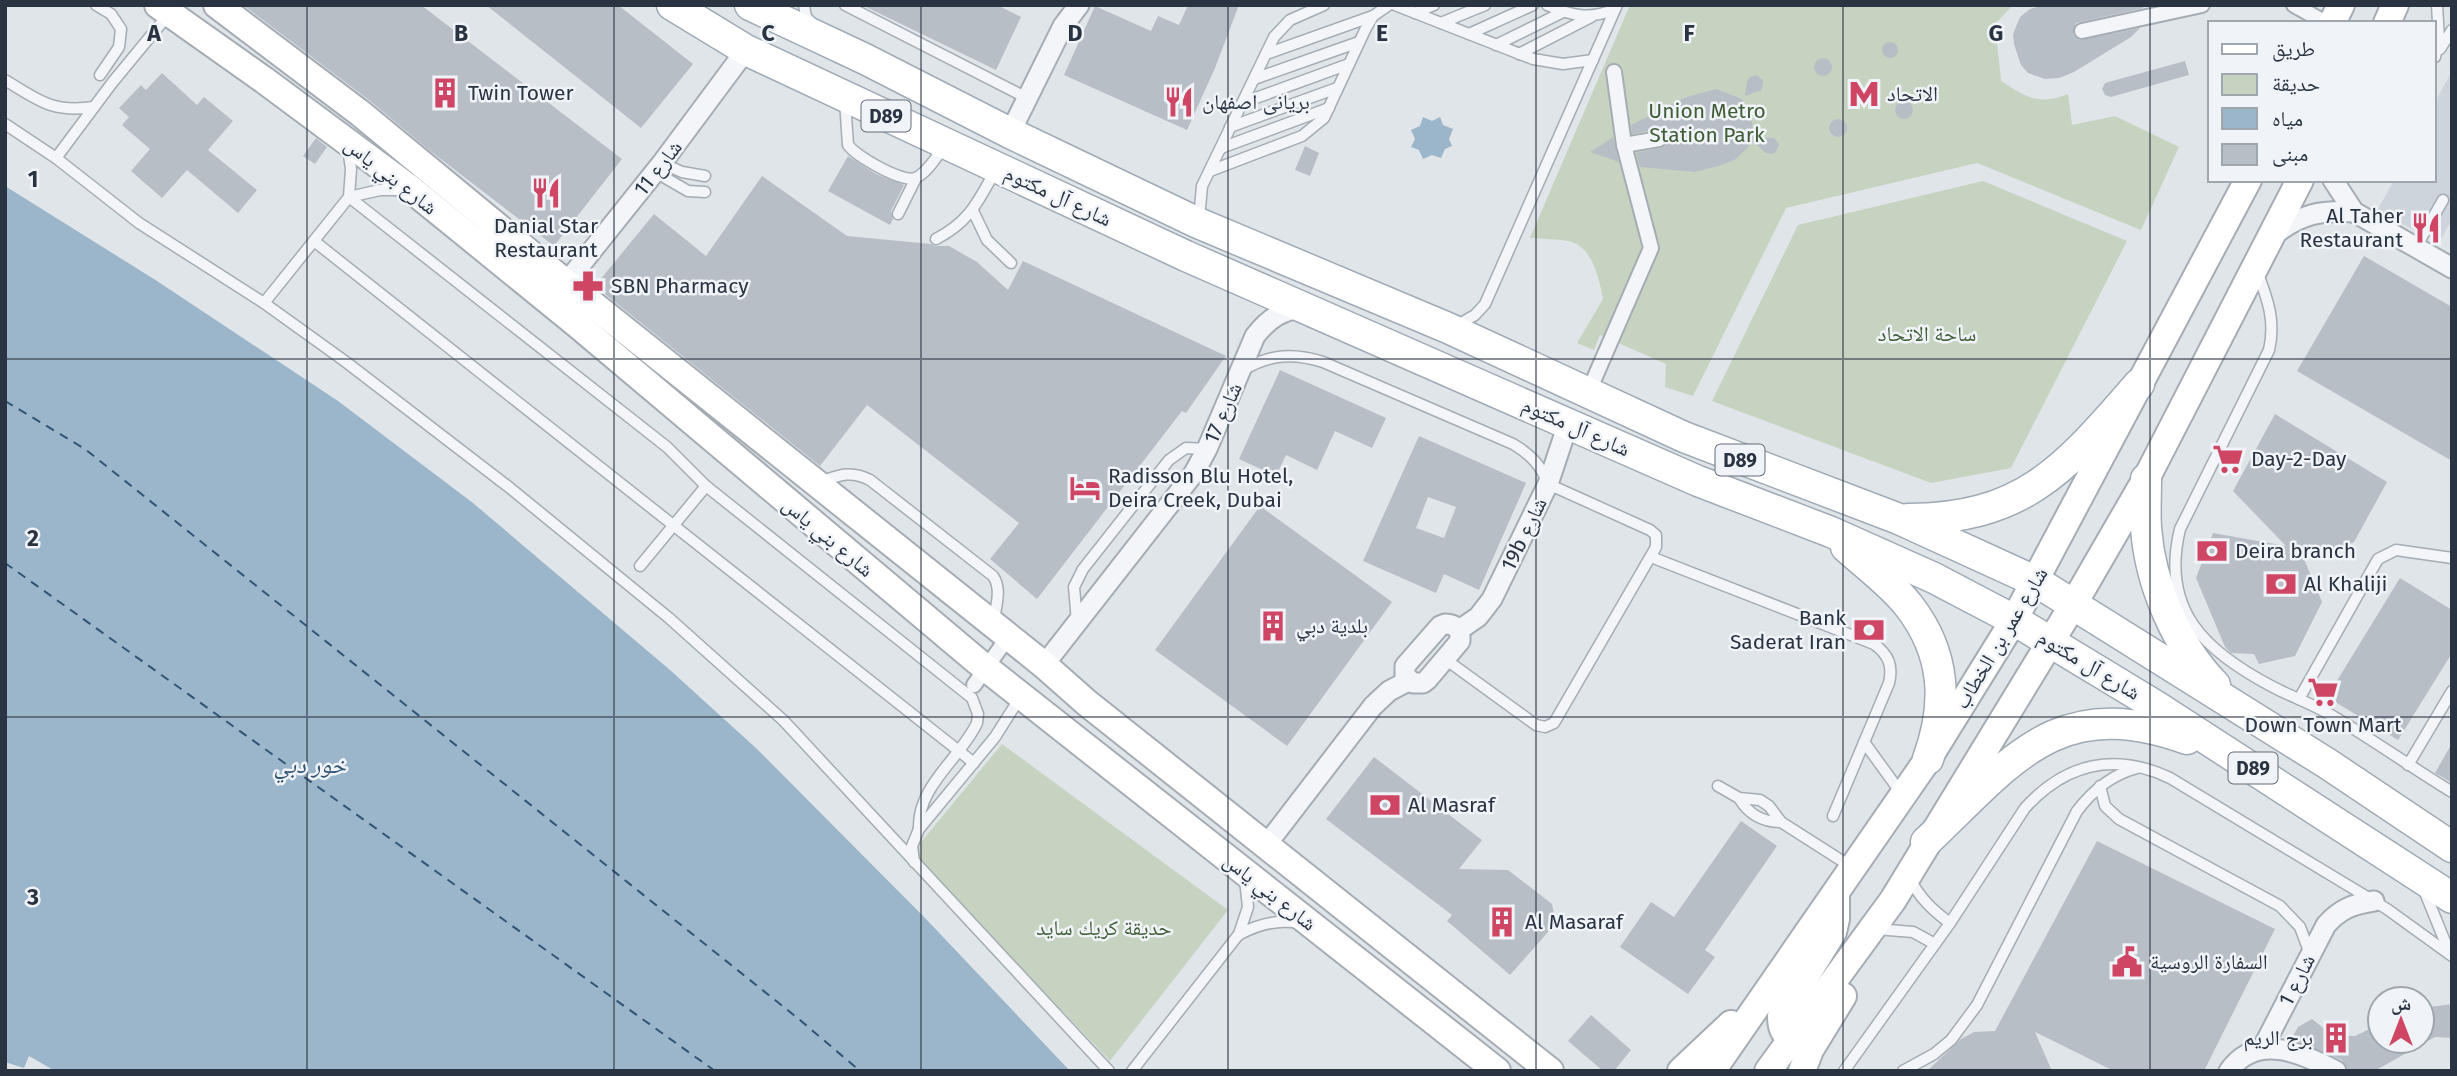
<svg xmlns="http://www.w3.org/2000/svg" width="2457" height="1076" viewBox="0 0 2457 1076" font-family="'Fira Sans','Noto Naskh Arabic',sans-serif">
<rect width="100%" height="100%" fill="#e0e5e9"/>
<path fill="#ced4db" d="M2452,71v148l-13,24 -62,-32 17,-31h40v-76z"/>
<g fill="#c7d3c1">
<path d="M1630,5h383l-18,19 6,57c25,16 37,25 67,13l4,31 43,-9 64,31 -38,83 -164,-67 -191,45 -93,188 -28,-9 1,-23 -66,-29 -6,15 -17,-7 26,-44c-4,-20 -10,-53 -35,-58 -12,-2 -26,-2 -38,-3z"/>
<path d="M1983,181l144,60 -116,227 -80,15 -219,-82 86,-176z"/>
<path d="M1002,744l226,166 -118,151 -198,-208z"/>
</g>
<g fill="#9bb5ca">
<path d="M1423,117l9,4 8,-4 3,8 10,4 -4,10 3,7 -7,3 -4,9 -9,-3 -9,4 -4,-9 -8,-3 4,-8 -4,-9 9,-4z"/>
<path d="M5,186l152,95 181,120 135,102 197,167 87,79 169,170 144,152h-1015l-26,-15 -5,12 -19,-6z"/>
</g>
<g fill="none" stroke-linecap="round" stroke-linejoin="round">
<g stroke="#325575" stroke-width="2" stroke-dasharray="9 7" stroke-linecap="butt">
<path d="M5,401l80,48 715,571 60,51"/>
<path d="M5,563l710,508"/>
</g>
</g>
<g fill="#b8bec6" fill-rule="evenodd">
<path d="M243,5h178l201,154 -68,87 -125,-96 -60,-50z"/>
<path d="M486,5h132l75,59 -52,64z"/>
<path d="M862,5h135l24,12 -25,53z"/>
<path d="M1188,5h51l-24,63 -28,62 -123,-55 31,-69 56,25 7,-15 21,9z"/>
<path d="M2043,5h95l6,3 -68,15 -3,11 7,6 60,-12 -9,9 -57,35 -15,6 -14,1 -17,-6 -7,-8 -7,-21 -1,-10 7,-17 10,-8z"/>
<circle cx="1890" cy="50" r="8"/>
<circle cx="1823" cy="67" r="9"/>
<path d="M2185,61l4,14 -78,22 -6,-2 -3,-6 3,-6z"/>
<path d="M162,73l35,32 7,-8 29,24 -25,29 49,40 -19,23 -51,-43 -25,28 -31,-27 19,-22 -28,-24 7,-8 -10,-9 22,-23 5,5z"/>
<path d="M1756,75l7,5 -1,10 -17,6 2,-15 3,-4z"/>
<path d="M1716,89l26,10 10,23 1,15 21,1 5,6 -3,8 -4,2 -6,-1 -13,-11 -17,17 -14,6 -27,7 -55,-5 -4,-14 29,-6 3,-10 -5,-7 -5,-1 -26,5 -1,-9 53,-27z"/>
<circle cx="1904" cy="110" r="9"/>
<circle cx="1838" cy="128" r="9"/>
<path d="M1613,137l6,25 -29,-10 13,-8z"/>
<path d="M316,138l11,9 -12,17 -12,-8z"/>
<path d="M1305,146l14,7 -9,23 -15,-6z"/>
<path d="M848,156l28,18 28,11 -13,26 2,8 -3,6 -62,-34z"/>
<path d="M762,176l85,60 84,8 4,2h14l28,16 31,28 15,-29 203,95 -40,57 -4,-2 -145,188 -47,-40 29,-36 -152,-118 -47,61 -225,-180 59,-72 52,42z"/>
<path d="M2364,256l88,51v154l-155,-90z"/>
<path d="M1280,370l106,48 -14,30 -37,-17 -18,39 -31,-15 -10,21 -37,-17z"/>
<path d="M2275,414l112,68 -33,60 -22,10 -30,2 20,48 -27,54 -36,8 -5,-10 -23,-1 -6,-6 -29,-69 17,-45 73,13 -53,-55z"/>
<path d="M1419,436l107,47 -47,107 -35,-16 -8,19 -73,-32zM1428,497l28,10 -12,31 -28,-10z"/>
<path d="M1260,506l132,96 -105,144 -132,-96z"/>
<path d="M2400,578l52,32v43l-54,87 -71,-43z"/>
<path d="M2452,743v40l-17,-10z"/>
<path d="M1374,757l108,83 -23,29 49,1 44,34 4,19 -46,52 -63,-54 5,-6 -126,-96z"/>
<path d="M1741,821l36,25 -72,104 10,7 -27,37 -68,-47 31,-45 23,15z"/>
<path d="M2097,841l178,88 -71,142h-90l-79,-39 17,39h-125l34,-32 13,-7 21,-1z"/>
<path d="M2452,1004v34l-17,-1 -57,32 -30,2 -6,-11 -51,-21 7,-12 14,-8 20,16 23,1 25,-12v17h42v-33z"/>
<path d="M1591,1015l40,35 -17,21h-11l-35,-30z"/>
</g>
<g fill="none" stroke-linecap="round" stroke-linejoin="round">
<g stroke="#a5acb3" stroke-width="13">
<g id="service">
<path d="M96,5l15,9 10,15 -2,18 -19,28"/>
<path d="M804,5l2,12 6,6"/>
<path d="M845,5l182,93"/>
<path d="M1395,5l138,54 30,5 30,-4"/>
<path d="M1547,5c25,11 43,15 68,4"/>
<path d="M1415,13l19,-8"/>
<path d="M1441,23l44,-18"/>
<path d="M1469,34l64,-29"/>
<path d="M1496,45l67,-33"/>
<path d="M2440,49l12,-19"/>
<path d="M1266,54l107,-38"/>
<path d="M1519,54l72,-37"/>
<path d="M2435,57l4,-18 -2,-34"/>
<path d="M1254,79l105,-37"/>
<path d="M5,80c35,21 47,33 89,27"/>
<path d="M845,101l3,44c8,11 54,38 67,33 12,-4 22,-23 30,-32"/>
<path d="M1242,103l107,-39"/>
<path d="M5,124l51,34 83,65 125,80 82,59 164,126 159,130 114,102 326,351"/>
<path d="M1230,127l107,-39"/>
<path d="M1221,148l108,-40"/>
<path d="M56,158l56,-75 56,-68"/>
<path d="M662,163l20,9 23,4"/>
<path d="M1210,171l92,-35 22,-18 42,-90 7,-12 16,-11"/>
<path d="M655,172l33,19 17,1"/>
<path d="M349,197l318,250 39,39 266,212 6,16 -1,9c-17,36 -60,63 -58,106"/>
<path d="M349,197l31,-7h20"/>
<path d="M973,211l14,29 24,23"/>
<path d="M898,214l18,-36"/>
<path d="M1199,219l3,-33 72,-149 16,-17 34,-15"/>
<path d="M936,239c33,-17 42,-37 59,-68"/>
<path d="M314,241l660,522"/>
<path d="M2416,247l27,-47"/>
<path d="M2257,271c10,27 19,49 12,79l-89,179c-20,82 26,123 93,158 19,10 40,17 58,28 41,24 80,52 121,77"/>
<path d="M264,303l85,-106 2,-28 -3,-21"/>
<path d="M1456,326l19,-11 10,-11 132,-299"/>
<path d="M1245,369c26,-15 49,-16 78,-7l190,82c17,10 28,21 35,40l102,46 6,5v12l-102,176 -9,4 -9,-2 -91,-66"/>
<path d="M820,482c19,-7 31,-12 50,-2l123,96c9,13 3,29 1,44"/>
<path d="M1651,557l223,87c15,11 19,22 15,39l-56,133"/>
<path d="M640,566l66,-80"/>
<path d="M1077,622l-3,-35 9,-18 86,-109 17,-12 21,1"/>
<path d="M2299,699l79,-140 18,-9 56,8"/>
<path d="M1864,742l37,51"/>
<path d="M2408,765l44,-74"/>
<path d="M1718,786l21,12 21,2 9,6 12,16 69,44"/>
<path d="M2100,786l5,20 14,13 161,87 20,21 10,27"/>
<path d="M1739,798c10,17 23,24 42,24"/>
<path d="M914,862l-2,-16 7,-17 76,-92 26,-41"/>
<path d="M1909,877c10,20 23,33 41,46"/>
<path d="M2424,890l26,64"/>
<path d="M1876,929l37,3 22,12"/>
<path d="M1240,934c19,-10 38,-15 59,-11"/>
<path d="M1132,1071l107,-137 9,-27 -3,-27"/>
<path d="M1844,1071l106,-148 75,-115c41,-45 90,-56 145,-30l217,131 65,47"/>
<path d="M1903,1071l31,-17 17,-14 26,-35 100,-194c16,-21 34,-36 60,-43"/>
</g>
</g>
<g stroke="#a5acb3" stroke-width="18">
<g id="pedestrian">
<path d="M2294,5l32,18"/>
<path d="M2082,31l120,-26"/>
<path d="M1624,145l35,-6"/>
<path d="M1588,393l63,-145 -27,-103 -10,-73"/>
<path d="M974,685l34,-48"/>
</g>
</g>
<g stroke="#a5acb3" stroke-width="23">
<g id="minor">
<path d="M1010,133l53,-107 16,-21"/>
<path d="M2333,180l21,32 98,56"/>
<path d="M2274,235c26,-21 47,-25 80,-23"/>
<path d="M566,283l96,-120 84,-113"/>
<path d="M1445,624c11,0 16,6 15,17l-33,39 -4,3h-10l-8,-7v-10l35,-40z"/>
<path d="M1459,630l19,-13 14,-18 56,-115 20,-60"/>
<path d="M1044,665l150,-192 13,-24 48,-113c14,-18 27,-26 49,-29"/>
<path d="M1267,844l106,-138 16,-15 19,-10"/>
<path d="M2262,1049l64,-124c14,-16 27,-21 48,-24"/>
<path d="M2229,1071c27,-39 73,-18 107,0"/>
</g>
</g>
<g stroke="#a5acb3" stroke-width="30">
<g id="secondary">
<path d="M158,5l106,75 148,110 166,135 399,336 520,410"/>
<path d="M217,5l143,108 206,170 478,382 43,38 463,368"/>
<path d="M2332,23l9,-18"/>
<path d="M2387,23l8,-18"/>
<path d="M1791,1040c-8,-8 -10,-13 -10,-24l52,-84 3,-13v-24"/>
<path d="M1681,1071l50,-47"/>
<path d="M1712,1071l216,-312 86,-139 234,-440"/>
<path d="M1768,1071l125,-171 180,-295 73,-126 154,-299"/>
<path d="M1802,1071l8,-21 33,-54"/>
</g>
</g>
<g stroke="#a0aab5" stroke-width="33">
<g id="primary">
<path d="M672,5l74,45 440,206 512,225 133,51 103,46 80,42 142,86 296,192"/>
<path d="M750,5l115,54 145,74 188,90 250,105 236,109 215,82 138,63 291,182 124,83"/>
<path d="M2146,479c0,16 -1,33 0,49 4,55 30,117 69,157"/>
<path d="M1908,519c118,0 159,-53 231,-135"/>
<path d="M1846,547c21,19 46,37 63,59 37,48 39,98 19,153"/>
<path d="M1926,842c86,-81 131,-150 261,-103"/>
</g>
</g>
<use href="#service" stroke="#f3f5f8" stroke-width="10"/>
<use href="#pedestrian" stroke="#f3f5f8" stroke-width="14"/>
<use href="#minor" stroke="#f3f5f8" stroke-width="19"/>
<use href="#secondary" stroke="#fff" stroke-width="26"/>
<use href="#primary" stroke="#fff" stroke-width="30"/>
</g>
<path fill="none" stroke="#293341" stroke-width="2" stroke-opacity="0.55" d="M307,5v1066M614,5v1066M921,5v1066M1228,5v1066M1536,5v1066M1843,5v1066M2150,5v1066M5,359h2447M5,717h2447"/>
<defs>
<g id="building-bare" transform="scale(2.415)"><path d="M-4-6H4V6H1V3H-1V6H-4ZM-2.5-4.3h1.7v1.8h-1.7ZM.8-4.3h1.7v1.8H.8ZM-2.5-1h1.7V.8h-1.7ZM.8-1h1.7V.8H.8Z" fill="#cf4564" stroke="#f0f3f7" stroke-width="2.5" paint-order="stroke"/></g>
<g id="metro-bare" transform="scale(2.415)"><path d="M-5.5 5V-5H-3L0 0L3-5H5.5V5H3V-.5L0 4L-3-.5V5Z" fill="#cf4564" stroke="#f0f3f7" stroke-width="2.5" paint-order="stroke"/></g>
<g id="restaurant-bare" transform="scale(2.415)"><path d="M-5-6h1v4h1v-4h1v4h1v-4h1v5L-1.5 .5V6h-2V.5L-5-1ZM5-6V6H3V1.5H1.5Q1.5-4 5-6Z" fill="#cf4564" stroke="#f0f3f7" stroke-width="2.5" paint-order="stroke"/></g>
<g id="pharmacy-bare" transform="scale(2.415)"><path d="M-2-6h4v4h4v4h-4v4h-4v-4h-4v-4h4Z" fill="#cf4564" stroke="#f0f3f7" stroke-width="2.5" paint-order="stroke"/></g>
<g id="supermarket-bare" transform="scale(2.415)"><path d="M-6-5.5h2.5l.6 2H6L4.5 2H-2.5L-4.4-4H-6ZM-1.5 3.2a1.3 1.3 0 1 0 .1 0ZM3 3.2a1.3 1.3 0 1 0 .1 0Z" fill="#cf4564" stroke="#f0f3f7" stroke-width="2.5" paint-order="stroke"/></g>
<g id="hotel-bare" transform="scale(2.415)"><path d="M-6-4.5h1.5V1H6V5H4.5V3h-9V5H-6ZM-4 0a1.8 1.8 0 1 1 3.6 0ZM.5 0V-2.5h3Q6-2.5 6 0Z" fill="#cf4564" stroke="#f0f3f7" stroke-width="2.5" paint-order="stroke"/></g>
<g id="bank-bare" transform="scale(2.415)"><path d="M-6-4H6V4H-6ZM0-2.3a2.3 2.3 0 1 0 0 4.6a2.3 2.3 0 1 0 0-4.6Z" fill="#cf4564" stroke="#f0f3f7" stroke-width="2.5" paint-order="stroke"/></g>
<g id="civic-bare" transform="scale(2.415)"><path d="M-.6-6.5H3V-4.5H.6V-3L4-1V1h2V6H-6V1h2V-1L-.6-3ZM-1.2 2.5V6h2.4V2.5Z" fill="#cf4564" stroke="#f0f3f7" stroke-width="2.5" paint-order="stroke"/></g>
</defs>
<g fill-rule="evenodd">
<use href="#building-bare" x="445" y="93"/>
<use href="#metro-bare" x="1864" y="94"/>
<use href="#restaurant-bare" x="1179" y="102"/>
<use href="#restaurant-bare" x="546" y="193"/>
<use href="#restaurant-bare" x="2426" y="228"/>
<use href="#pharmacy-bare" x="588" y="286"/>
<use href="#supermarket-bare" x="2228" y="459"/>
<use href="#hotel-bare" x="1085" y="488"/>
<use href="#bank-bare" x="2212" y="551"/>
<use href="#bank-bare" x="2281" y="584"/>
<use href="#building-bare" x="1273" y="626"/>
<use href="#bank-bare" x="1869" y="630"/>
<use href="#supermarket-bare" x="2323" y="692"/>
<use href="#bank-bare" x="1385" y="805"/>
<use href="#building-bare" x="1502" y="922"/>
<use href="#civic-bare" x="2127" y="962"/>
<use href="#building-bare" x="2336" y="1038"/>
</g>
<g text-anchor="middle" stroke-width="5" stroke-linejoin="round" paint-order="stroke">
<g fill="#f0f3f7" stroke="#656d78" stroke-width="2">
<rect x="861.5" y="100.5" width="49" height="31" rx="5"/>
<rect x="1715.5" y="444.5" width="49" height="31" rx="5"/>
<rect x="2228.5" y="752.5" width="49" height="31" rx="5"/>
</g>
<g font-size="19" font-weight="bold" fill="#293341">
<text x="886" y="123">D89</text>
<text x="1740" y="467">D89</text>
<text x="2253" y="775">D89</text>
</g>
<g font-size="21" fill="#293341" stroke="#f0f3f7" text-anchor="start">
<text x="468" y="100">Twin Tower</text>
<text x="1887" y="101">الاتحاد</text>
<text x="1202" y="109">بریانی اصفهان</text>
<text x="2403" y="223" text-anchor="end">Al Taher<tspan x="2403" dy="24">Restaurant</tspan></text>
<text x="546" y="233" text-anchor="middle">Danial Star<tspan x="546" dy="24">Restaurant</tspan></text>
<text x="611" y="293">SBN Pharmacy</text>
<text x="2251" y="466">Day-2-Day</text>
<text x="1108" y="483">Radisson Blu Hotel,<tspan x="1108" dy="24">Deira Creek, Dubai</tspan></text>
<text x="2235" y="558">Deira branch</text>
<text x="2304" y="591">Al Khaliji</text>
<text x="1846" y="625" text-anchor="end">Bank<tspan x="1846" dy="24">Saderat Iran</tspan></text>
<text x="1296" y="633">بلدية دبي</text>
<text x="2323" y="732" text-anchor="middle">Down Town Mart</text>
<text x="1408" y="812">Al Masraf</text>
<text x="1525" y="929">Al Masaraf</text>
<text x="2150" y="969">السفارة الروسية</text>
<text x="2313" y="1045" text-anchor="end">برج الريم</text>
</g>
<g font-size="21" fill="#405d36" stroke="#f0f3f7">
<text x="1707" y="118">Union Metro<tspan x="1707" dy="24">Station Park</tspan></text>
<text x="1927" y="341">ساحة الاتحاد</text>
<text x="1104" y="935">حديقة كريك سايد</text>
</g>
<g font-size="21" fill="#293341" stroke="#f0f3f7">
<text transform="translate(658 168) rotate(-52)" y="7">شارع 11</text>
<text transform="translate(391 176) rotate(38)" y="7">شارع بني ياس</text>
<text transform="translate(1058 196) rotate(25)" y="7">شارع آل مكتوم</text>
<text transform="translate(1223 413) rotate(-66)" y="7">شارع 17</text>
<text transform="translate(1576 427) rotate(24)" y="7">شارع آل مكتوم</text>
<text transform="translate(1524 534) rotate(-64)" y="7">19b شارع</text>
<text transform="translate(828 537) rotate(40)" y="7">شارع بني ياس</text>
<text transform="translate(2001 638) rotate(-59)" y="7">شارع عمر بن الخطاب</text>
<text transform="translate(2089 665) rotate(31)" y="7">شارع آل مكتوم</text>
<text transform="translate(1270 892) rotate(38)" y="7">شارع بني ياس</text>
<text transform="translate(2297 980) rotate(-63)" y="7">شارع 1</text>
</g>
<g font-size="23" font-style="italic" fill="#325575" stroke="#f0f3f7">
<text x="310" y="773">خور دبي</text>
</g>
</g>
<g font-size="23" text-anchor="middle" font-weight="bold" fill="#293341" stroke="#f0f3f7" stroke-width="5" stroke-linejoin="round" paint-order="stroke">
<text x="154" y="41">A</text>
<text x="461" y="41">B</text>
<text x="768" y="41">C</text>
<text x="1075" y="41">D</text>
<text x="1382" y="41">E</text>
<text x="1689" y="41">F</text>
<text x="1996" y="41">G</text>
<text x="33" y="187">1</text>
<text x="33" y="546">2</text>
<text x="33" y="905">3</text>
</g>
<rect width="2457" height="1076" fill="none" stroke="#293341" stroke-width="14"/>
<rect x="2208" y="21" width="228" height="161" fill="#f0f3f7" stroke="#a0a6ae" stroke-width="2"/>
<rect x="2222" y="44" width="35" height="10" fill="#ffffff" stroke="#a0a6ae" stroke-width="2"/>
<text x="2272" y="56" font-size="21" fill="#293341">طريق</text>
<rect x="2222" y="74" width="35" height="21" fill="#c7d3c1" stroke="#a0a6ae" stroke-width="2"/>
<text x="2272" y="91" font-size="21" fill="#293341">حديقة</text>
<rect x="2222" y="108" width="35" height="21" fill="#9bb5ca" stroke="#a0a6ae" stroke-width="2"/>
<text x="2272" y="126" font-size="21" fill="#293341">مياه</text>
<rect x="2222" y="144" width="35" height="21" fill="#b8bec6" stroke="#a0a6ae" stroke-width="2"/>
<text x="2272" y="161" font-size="21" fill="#293341">مبنى</text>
<g transform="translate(2401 1020)"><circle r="33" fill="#f0f3f7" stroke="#a0a6ae" stroke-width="2"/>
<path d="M0-5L12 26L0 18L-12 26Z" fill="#cf4564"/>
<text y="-10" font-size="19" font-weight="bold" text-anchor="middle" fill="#293341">ش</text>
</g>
</svg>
